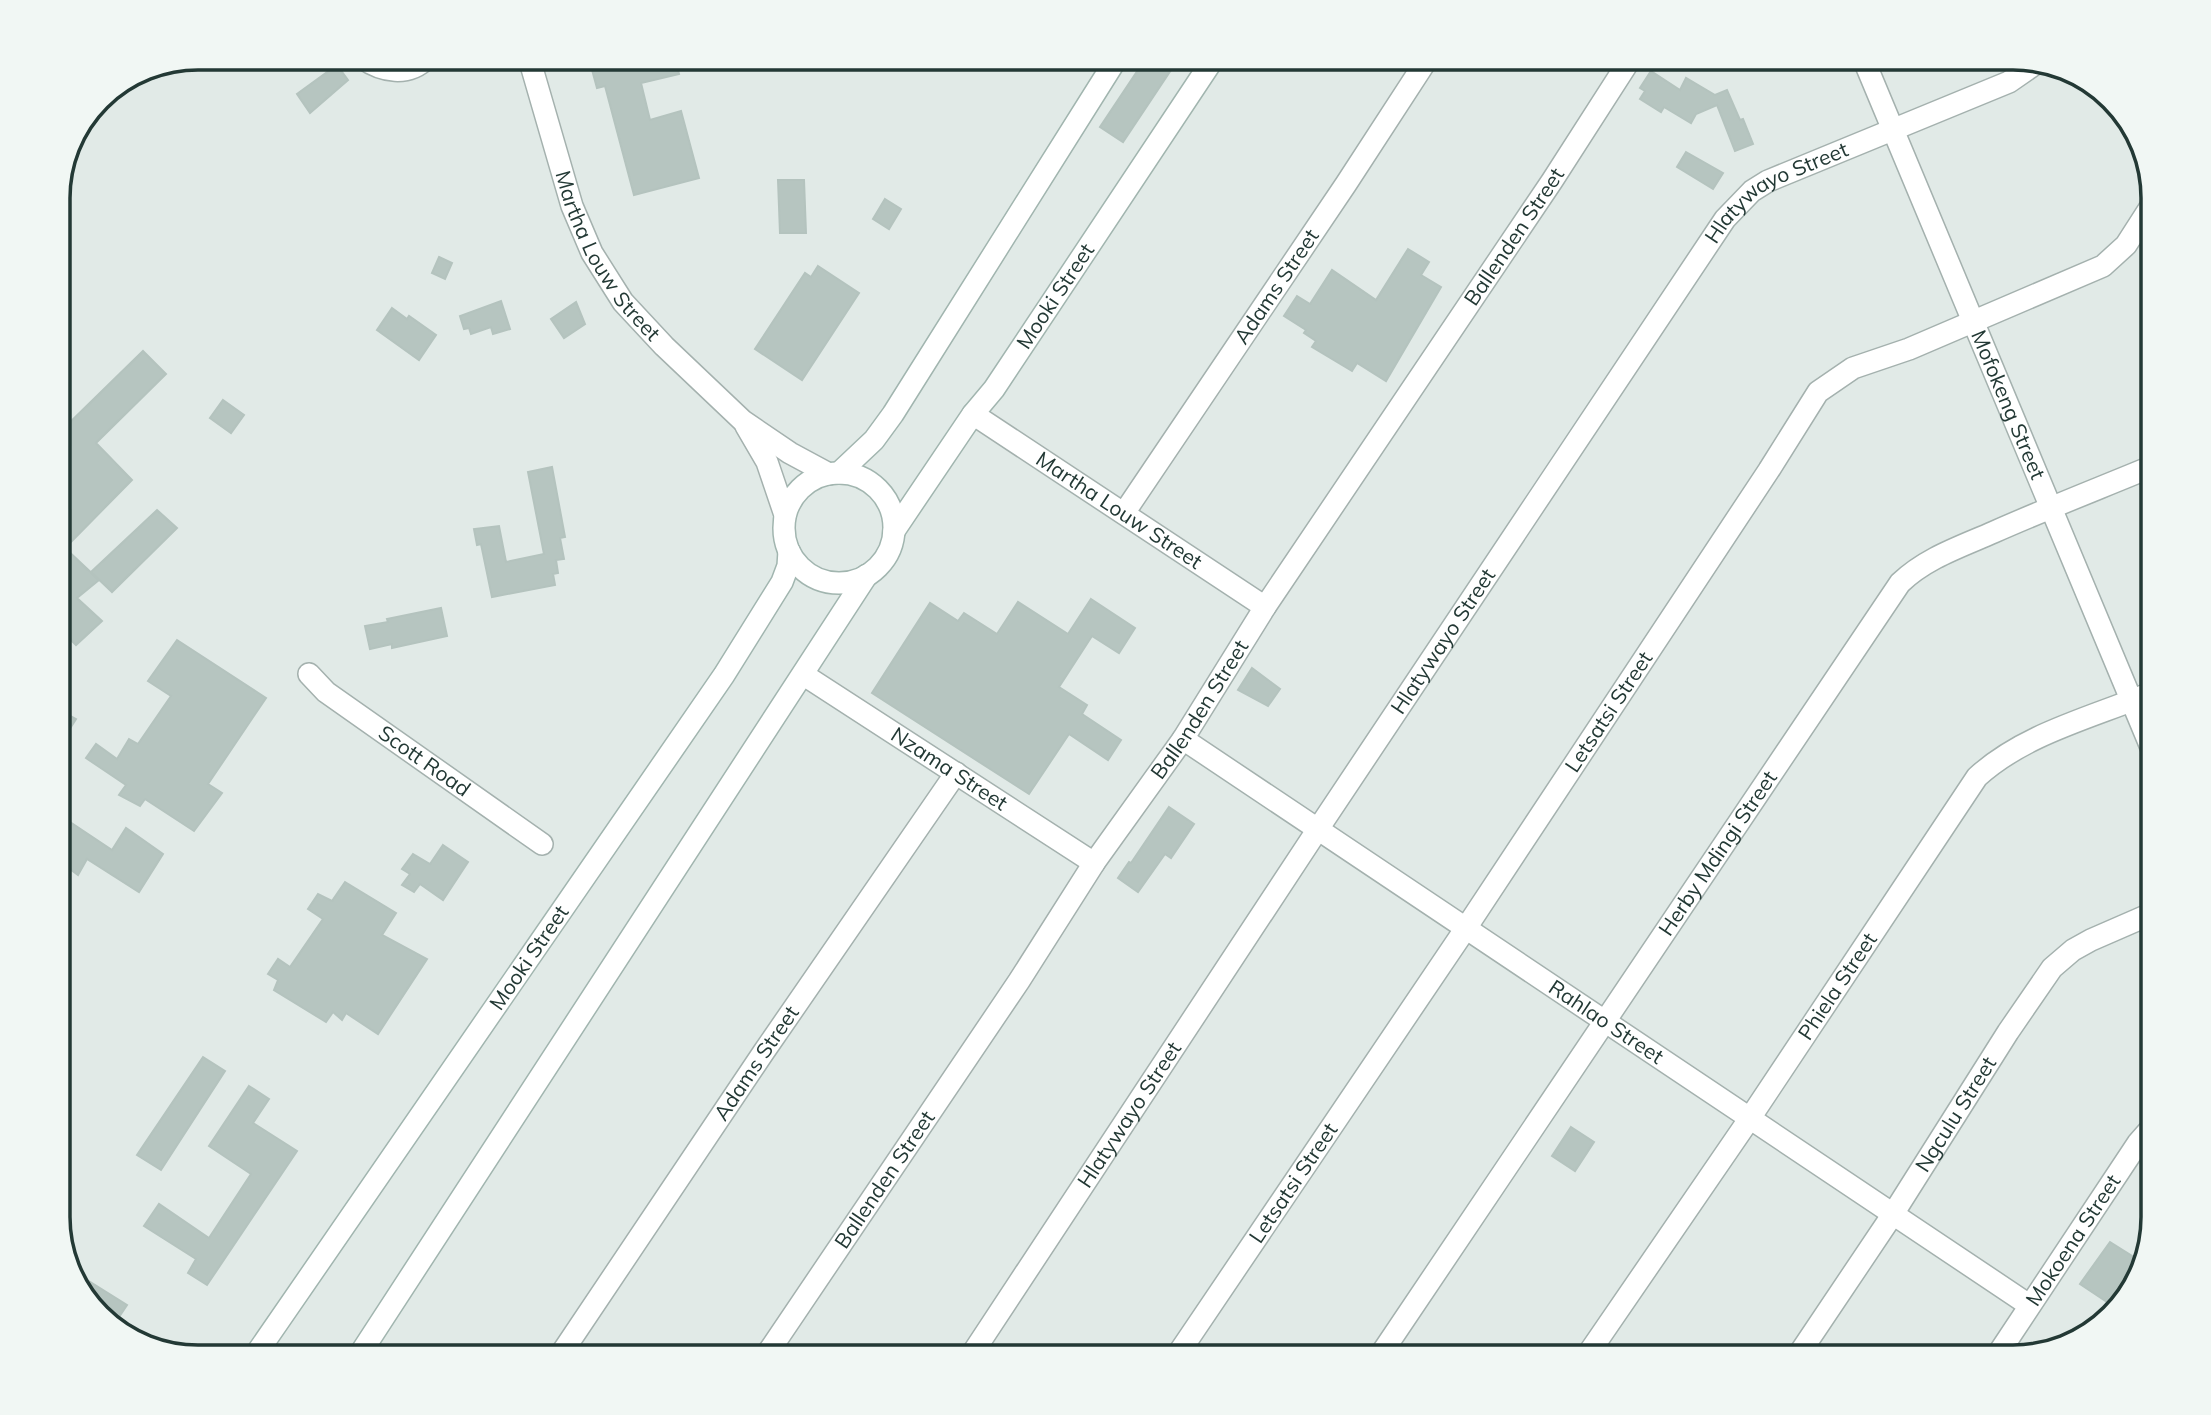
<svg xmlns="http://www.w3.org/2000/svg" width="2211" height="1415" viewBox="0 0 2211 1415" font-family="Mulish,sans-serif">
<rect width="100%" height="100%" fill="#e1eae7"/>
<g fill="#b6c5c0" stroke="#b4c3be" stroke-width="2">
<path d="M625,58h50l4,16 -38,9 9,37 31,-9 18,67 -65,17 -29,-109 -8,2 -6,-22z"/>
<path d="M1146,58h33l-56,84 -23,-15z"/>
<path d="M337,65l11,15 -38,33 -13,-19z"/>
<path d="M1651,71l29,19 6,-12 29,17 12,-5 13,30 3,-1 10,25 -18,7 -18,-46 -21,9 -5,9 -27,-16 -3,5 -21,-13 5,-8 -5,-3z"/>
<path d="M1686,152l37,21 -10,16 -36,-22z"/>
<path d="M778,180h26l2,53h-26z"/>
<path d="M885,199l16,10 -12,20 -16,-10z"/>
<path d="M1408,249l21,13 -8,13 20,12 -55,94 -29,-18 -5,8 -40,-24 4,-6 -12,-8 2,-3 -22,-14 13,-20 13,8 22,-34 44,30z"/>
<path d="M439,257l13,6 -7,16 -13,-6z"/>
<path d="M818,266l41,27 -57,87 -47,-31 50,-76 6,4z"/>
<path d="M501,301l9,28 -17,5 -2,-7 -20,7 -2,-6 -5,1 -4,-13z"/>
<path d="M576,302l9,22 -21,14 -13,-19z"/>
<path d="M392,308l15,11 2,-3 27,19 -17,25 -42,-30z"/>
<path d="M143,351l23,23 -70,69 36,37 -67,68 34,32 -22,18 25,23 -26,24 -18,-18v-193z"/>
<path d="M223,400l21,15 -13,18 -21,-15z"/>
<path d="M552,467l13,70 -5,1 4,21 -8,1 2,13 -5,1 2,11 -63,12 -11,-53 -4,1 -3,-16 25,-3 7,36 38,-8 -16,-82z"/>
<path d="M157,510l20,18 -65,64 -21,-20z"/>
<path d="M1091,599l44,29 -16,25 -27,-17 -33,51 28,18 -5,9 39,26 -13,20 -39,-26 -40,60 -157,-101 58,-90 28,18 6,-8 33,21 21,-32 50,32z"/>
<path d="M441,608l6,28 -55,12v-4l-22,5 -5,-23 23,-4 -1,-3z"/>
<path d="M177,640l89,58 -58,86 14,9 -28,38 -49,-32 -5,7 -21,-11 7,-10 -40,-27 10,-14 21,15 12,-20 9,5 33,-48 -23,-15z"/>
<path d="M1252,668l28,21 -12,17 -30,-16z"/>
<path d="M58,709l18,10 -18,28z"/>
<path d="M1169,807l25,17 -23,34 -6,-4 -27,38 -20,-14 11,-16 2,1z"/>
<path d="M58,814l54,36 14,-22 37,26 -24,38 -52,-33 -9,16 -20,-15z"/>
<path d="M443,845l25,17 -25,38 -23,-16 -6,8 -12,-7 8,-11 -8,-5 11,-15 17,10z"/>
<path d="M345,882l51,31 -14,22 45,24 -49,75 -32,-21 -4,7 -9,-8 -7,10 -52,-32 4,-10 -10,-6 10,-15 12,8 33,-48 -15,-10 10,-15 14,7z"/>
<path d="M203,1057l22,14 -64,99 -24,-15z"/>
<path d="M249,1086l20,13 -16,24 44,28 -90,134 -19,-12 8,-14 -52,-33 15,-22 50,34 42,-64 -42,-28z"/>
<path d="M1571,1127l23,15 -19,29 -23,-15z"/>
<path d="M2110,1242l30,19 -10,34 -14,13 -36,-24z"/>
<path d="M71,1270l56,35 -14,21 -36,-38z"/>
</g>
<g fill="none" stroke-linecap="round" stroke-linejoin="round">
<g stroke="#a4b1ae" stroke-width="24">
<g id="minor">
<path d="M362,58c20,14 46,19 65,0"/>
<path id="s1" d="M973,414l292,193"/>
<path id="s2" d="M1124,513l222,-329 82,-126"/>
<path id="s3" d="M309,674l17,18 216,152"/>
<path id="s4" d="M804,675l290,188"/>
<path id="s5" d="M1183,739l846,566"/>
<path id="s6" d="M559,1357l204,-304 193,-280"/>
<path id="s7" d="M765,1357l254,-376 75,-118 89,-124 82,-132 287,-426 79,-123"/>
<path id="s8" d="M970,1357l348,-528 407,-610 27,-28 16,-10 241,-99 26,-18"/>
<path id="s9" d="M1176,1357l290,-429 303,-458 49,-78 35,-24 56,-19 194,-83 23,-21 27,-42"/>
<path id="s10" d="M1379,1357l521,-774c26,-25 60,-36 94,-51 52,-23 106,-44 159,-66"/>
<path id="s11" d="M1586,1357l164,-239 227,-341c48,-44 117,-60 176,-85"/>
<path id="s12" d="M1797,1357l96,-143 115,-182 44,-64 21,-18 18,-10 62,-27"/>
<path id="s13" d="M1996,1357l142,-214 15,-17"/>
</g>
</g>
<g stroke="#a4b1ae" stroke-width="24">
<g id="tertiary">
<path id="s14" d="M529,58l43,148 20,47 31,49 41,44 79,75 47,32 39,21"/>
<path id="s15" d="M1863,58l290,694"/>
<path d="M746,426l21,36 18,53"/>
</g>
</g>
<g stroke="#a1b5af" stroke-width="24">
<g id="secondary">
<path d="M839,473l35,-33 19,-26 224,-356"/>
<circle cx="839" cy="528" r="55"/>
<path id="s16" d="M894,531l79,-117 21,-25 220,-331"/>
<path id="s17" d="M254,1357l470,-682 58,-93 6,-16 1,-15"/>
<path d="M358,1357l509,-782"/>
</g>
</g>
<use href="#minor" stroke="#fff" stroke-width="21"/>
<use href="#tertiary" stroke="#fff" stroke-width="21"/>
<use href="#secondary" stroke="#fff" stroke-width="21"/>
</g>
<g text-anchor="middle" stroke-width="7" stroke-linejoin="round" paint-order="stroke">
<g font-size="21" fill="#233935" stroke="#f1f7f4">
<text dy="7" stroke="none"><textPath href="#s8" startOffset="1424">Hlatywayo Street</textPath></text>
<text dy="7" stroke="none"><textPath href="#s7" startOffset="1348">Ballenden Street</textPath></text>
<text dy="7" stroke="none"><textPath href="#s14" startOffset="215">Martha Louw Street</textPath></text>
<text dy="7" stroke="none"><textPath href="#s2" startOffset="273">Adams Street</textPath></text>
<text dy="7" stroke="none"><textPath href="#s16" startOffset="285">Mooki Street</textPath></text>
<text dy="7" stroke="none"><textPath href="#s15" startOffset="376">Mofokeng Street</textPath></text>
<text dy="7" stroke="none"><textPath href="#s1" startOffset="175">Martha Louw Street</textPath></text>
<text dy="7" stroke="none"><textPath href="#s8" startOffset="858">Hlatywayo Street</textPath></text>
<text dy="7" stroke="none"><textPath href="#s7" startOffset="780">Ballenden Street</textPath></text>
<text dy="7" stroke="none"><textPath href="#s9" startOffset="777">Letsatsi Street</textPath></text>
<text dy="7" stroke="none"><textPath href="#s3" startOffset="145">Scott Road</textPath></text>
<text dy="7" stroke="none"><textPath href="#s4" startOffset="173">Nzama Street</textPath></text>
<text dy="7" stroke="none"><textPath href="#s10" startOffset="607">Herby Mdingi Street</textPath></text>
<text dy="7" stroke="none"><textPath href="#s17" startOffset="485">Mooki Street</textPath></text>
<text dy="7" stroke="none"><textPath href="#s11" startOffset="448">Phiela Street</textPath></text>
<text dy="7" stroke="none"><textPath href="#s5" startOffset="509">Rahlao Street</textPath></text>
<text dy="7" stroke="none"><textPath href="#s6" startOffset="354">Adams Street</textPath></text>
<text dy="7" stroke="none"><textPath href="#s8" startOffset="290">Hlatywayo Street</textPath></text>
<text dy="7" stroke="none"><textPath href="#s12" startOffset="290">Ngculu Street</textPath></text>
<text dy="7" stroke="none"><textPath href="#s7" startOffset="214">Ballenden Street</textPath></text>
<text dy="7" stroke="none"><textPath href="#s9" startOffset="210">Letsatsi Street</textPath></text>
<text dy="7" stroke="none"><textPath href="#s13" startOffset="140">Mokoena Street</textPath></text>
</g>
</g>
<path d="M0 0H2211V1415H0ZM198 70H2013A128 128 0 0 1 2141 198V1217A128 128 0 0 1 2013 1345H198A128 128 0 0 1 70 1217V198A128 128 0 0 1 198 70Z" fill="#f1f7f4" fill-rule="evenodd"/>
<path fill="none" stroke="#233935" stroke-width="3.5" d="M198 70H2013A128 128 0 0 1 2141 198V1217A128 128 0 0 1 2013 1345H198A128 128 0 0 1 70 1217V198A128 128 0 0 1 198 70Z"/>
</svg>
